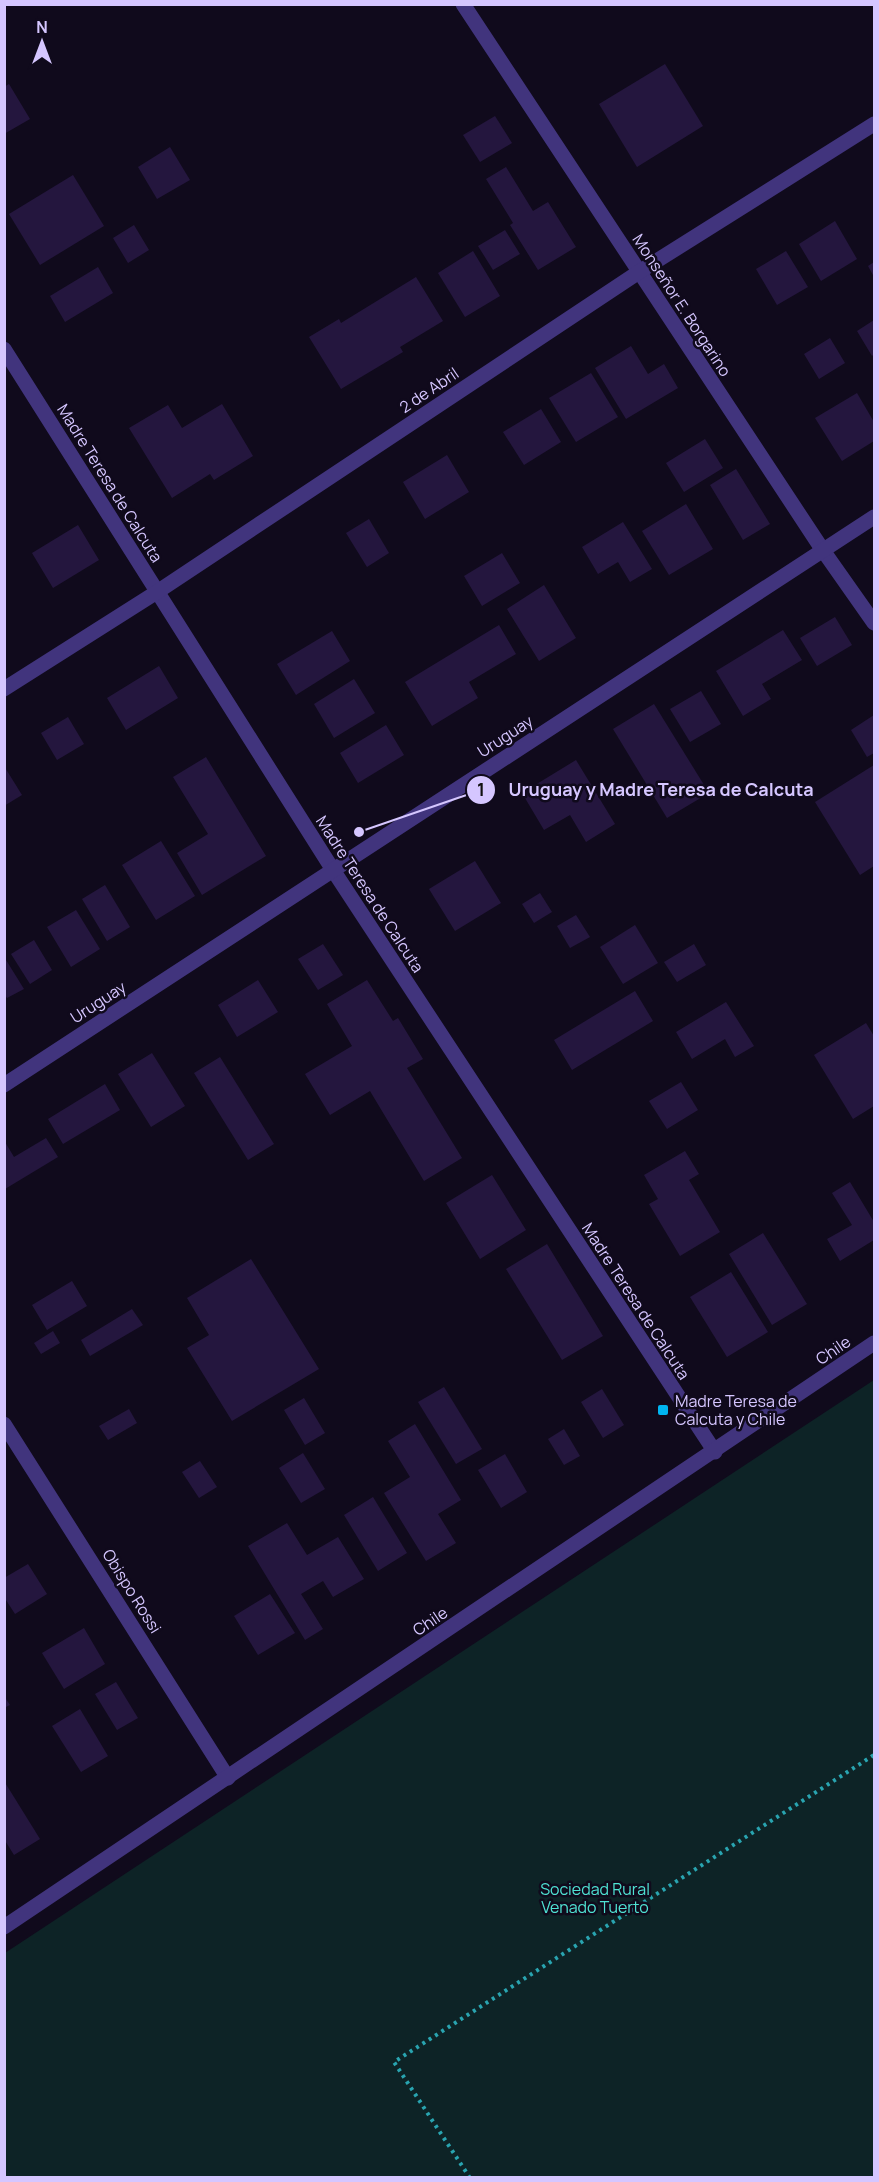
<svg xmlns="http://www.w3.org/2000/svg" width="879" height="2182" viewBox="0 0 879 2182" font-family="Manrope,sans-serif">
<rect width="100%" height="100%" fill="#100a1c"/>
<path fill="#0d2326" d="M874,1380v797h-869v-224z"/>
<g fill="#24163e">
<path d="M665,64l38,62 -66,41 -38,-63z"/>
<path d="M9,84l21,35 -26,15v-47z"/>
<path d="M495,116l17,27 -32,19 -17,-27z"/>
<path d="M170,147l20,33 -33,19 -19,-32z"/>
<path d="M506,167l27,44 15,-9 28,45 -38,23 -28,-45 3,-2 -27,-44z"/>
<path d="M73,175l31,51 -64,39 -31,-51z"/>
<path d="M835,221l22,38 -36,22 -22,-37z"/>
<path d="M134,225l15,25 -21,13 -15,-25z"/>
<path d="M505,230l15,24 -27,16 -15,-24z"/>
<path d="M473,251l27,45 -35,21 -27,-44z"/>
<path d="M786,251l22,36 -31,18 -21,-36z"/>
<path d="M874,262v15l-6,-11z"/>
<path d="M98,267l15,26 -48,29 -15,-26z"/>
<path d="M416,277l27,44 -43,26 3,5 -62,37 -32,-52 30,-18 2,4z"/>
<path d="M874,320v34l-2,2 -15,-25z"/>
<path d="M830,338l15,25 -26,16 -15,-25z"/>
<path d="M631,346l17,28 16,-10 14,24 -52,31 -31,-51z"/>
<path d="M591,373l27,44 -42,25 -27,-44z"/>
<path d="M857,393l17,29v19l-32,20 -27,-43z"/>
<path d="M222,404l31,52 -39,24 -4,-6 -38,24 -43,-70 39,-23 14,23z"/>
<path d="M541,409l20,33 -37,23 -21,-33z"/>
<path d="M705,439l18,29 -39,24 -18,-29z"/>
<path d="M447,455l22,37 -44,27 -22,-37z"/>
<path d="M736,469l34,55 -27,16 -33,-55z"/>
<path d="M686,504l27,45 -44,26 -27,-44z"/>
<path d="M369,519l20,34 -22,14 -21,-34z"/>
<path d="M623,522l29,47 -22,13 -12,-20 -20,12 -16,-27z"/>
<path d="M78,525l21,35 -46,28 -21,-35z"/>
<path d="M502,553l18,30 -38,23 -18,-30z"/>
<path d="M544,585l32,53 -37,23 -32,-52z"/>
<path d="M835,617l17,28 -35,21 -17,-28z"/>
<path d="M499,625l17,29 -47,28 9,16 -46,28 -27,-44z"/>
<path d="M783,630l19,30 -40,24 9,15 -28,17 -27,-45z"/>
<path d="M332,631l18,30 -54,34 -19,-31z"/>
<path d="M159,666l19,32 -52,32 -19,-32z"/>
<path d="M354,679l21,34 -41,25 -20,-34z"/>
<path d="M701,691l20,33 -31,18 -20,-33z"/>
<path d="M654,704l55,89 -42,25 -54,-89z"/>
<path d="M874,715v38l-7,4 -16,-27z"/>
<path d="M68,717l16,27 -27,16 -16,-27z"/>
<path d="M386,725l18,30 -46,28 -18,-30z"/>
<path d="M206,757l60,99 -64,39 -25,-42 31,-19 -35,-57z"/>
<path d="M576,760l39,64 -29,18 -16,-27 -26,15 -22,-37z"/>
<path d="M874,765v101l-14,9 -45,-73z"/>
<path d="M4,766l18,29 -18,11z"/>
<path d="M161,841l34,55 -39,24 -34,-55z"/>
<path d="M475,861l26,42 -46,28 -26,-42z"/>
<path d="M105,885l25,42 -23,14 -25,-42z"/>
<path d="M540,893l12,19 -18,11 -12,-19z"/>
<path d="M76,910l24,39 -29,18 -24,-40z"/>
<path d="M576,915l14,22 -20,11 -13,-22z"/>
<path d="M635,925l23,38 -35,21 -23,-37z"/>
<path d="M34,940l18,30 -22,14 -19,-30z"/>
<path d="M323,944l20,31 -25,15 -20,-31z"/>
<path d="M694,944l12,21 -29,17 -13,-20z"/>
<path d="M6,960l18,29 -17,9 -3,-4v-33z"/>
<path d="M258,980l20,32 -41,25 -19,-32z"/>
<path d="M367,980l26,41 5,-3 25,41 -16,9 55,90 -38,23 -54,-90 -40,24 -25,-41 47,-28 -25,-42z"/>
<path d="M635,991l18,30 -81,49 -18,-30z"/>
<path d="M726,1002l28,44 -19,11 -10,-18 -33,20 -16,-27z"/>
<path d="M866,1023l8,13v70l-21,13 -39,-64z"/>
<path d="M152,1053l33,53 -34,21 -33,-53z"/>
<path d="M220,1057l54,87 -26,16 -54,-87z"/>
<path d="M681,1082l17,28 -31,19 -18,-28z"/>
<path d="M105,1084l15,26 -57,34 -15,-25z"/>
<path d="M46,1138l12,19 -53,32v-47l9,15z"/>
<path d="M685,1151l14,23 -10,6 31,52 -40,24 -31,-52 9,-5 -14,-24z"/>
<path d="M492,1175l34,55 -46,29 -34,-56z"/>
<path d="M850,1182l24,40v18l-34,21 -13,-22 25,-14 -20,-32z"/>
<path d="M763,1233l44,71 -35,21 -43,-71z"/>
<path d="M547,1244l56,92 -41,24 -56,-91z"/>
<path d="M251,1259l68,110 -87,52 -45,-73 22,-13 -22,-37z"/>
<path d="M731,1272l37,60 -41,25 -37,-60z"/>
<path d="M72,1281l15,25 -40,24 -15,-25z"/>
<path d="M132,1309l11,16 -53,31 -9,-16z"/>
<path d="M53,1331l7,12 -19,11 -7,-11z"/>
<path d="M444,1387l38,62 -26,15 -38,-62z"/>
<path d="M602,1389l22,36 -21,13 -22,-36z"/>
<path d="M304,1398l21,35 -20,12 -21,-35z"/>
<path d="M129,1409l8,14 -29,17 -9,-14z"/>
<path d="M415,1424l46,76 -23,14 18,29 -30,18 -42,-68 26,-16 -22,-36z"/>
<path d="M564,1429l16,27 -16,9 -16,-26z"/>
<path d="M303,1453l22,36 -24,14 -22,-35z"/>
<path d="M505,1454l22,38 -26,16 -23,-38z"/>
<path d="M200,1461l17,26 -18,11 -17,-26z"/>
<path d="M373,1497l34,56 -29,18 -34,-56z"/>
<path d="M287,1523l20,32 31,-18 26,42 -31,18 -10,-16 -22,13 22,35 -18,11 -57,-94z"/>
<path d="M28,1564l19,30 -32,20 -11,-17v-19z"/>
<path d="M270,1594l25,39 -37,22 -24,-39z"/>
<path d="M84,1628l21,36 -41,25 -22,-36z"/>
<path d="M116,1682l22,36 -21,12 -22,-36z"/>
<path d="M4,1696l6,9 -6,3z"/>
<path d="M80,1709l28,47 -27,16 -29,-46z"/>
<path d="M4,1781l36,58 -26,16 -10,-16z"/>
</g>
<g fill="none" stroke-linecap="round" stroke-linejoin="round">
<path stroke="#29a4b0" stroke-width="4" stroke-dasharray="3 4.5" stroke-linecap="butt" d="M470,2178l-76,-116 480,-307"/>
<g stroke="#41347d" stroke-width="15">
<path d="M463,4l359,545 52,74"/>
<path d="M4,349l329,521 382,582"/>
<path d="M4,689l153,-97 482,-320 235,-148"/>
<path d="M4,1085l870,-568"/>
<path d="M4,1424l224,354"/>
<path d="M4,1927l870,-584"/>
</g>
</g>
<rect fill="#00b5f1" stroke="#100a1c" stroke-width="2" x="657" y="1404" width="12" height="12" rx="3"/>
<g text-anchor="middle" stroke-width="5" stroke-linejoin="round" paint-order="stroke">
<g font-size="16" fill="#d5c6ff" stroke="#100a1c">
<text transform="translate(682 305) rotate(57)" y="6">Monseñor E. Borgarino</text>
<text transform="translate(429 390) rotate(-34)" y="6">2 de Abril</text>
<text transform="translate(110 483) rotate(58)" y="6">Madre Teresa de Calcuta</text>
<text transform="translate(505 736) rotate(-33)" y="6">Uruguay</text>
<text transform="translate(370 894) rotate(57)" y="6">Madre Teresa de Calcuta</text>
<text transform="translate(98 1002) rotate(-33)" y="6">Uruguay</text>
<text transform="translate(636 1301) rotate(57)" y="6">Madre Teresa de Calcuta</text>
<text transform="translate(833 1350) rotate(-34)" y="6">Chile</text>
<text transform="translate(132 1591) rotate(58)" y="6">Obispo Rossi</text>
<text transform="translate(430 1621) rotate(-34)" y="6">Chile</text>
</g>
<g font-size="16" fill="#d5c6ff" stroke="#100a1c" text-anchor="start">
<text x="675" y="1407">Madre Teresa de<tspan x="675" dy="18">Calcuta y Chile</tspan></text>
</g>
<g font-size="16" fill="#4fe2d3" stroke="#100a1c">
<text x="595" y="1895">Sociedad Rural<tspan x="595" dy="18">Venado Tuerto</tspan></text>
</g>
</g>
<path fill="none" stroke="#d5c6ff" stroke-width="2" d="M359 832L481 790"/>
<g fill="#d5c6ff" stroke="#100a1c" stroke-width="2">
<circle cx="359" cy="832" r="6"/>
<circle cx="481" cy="790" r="15"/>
</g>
<g font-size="18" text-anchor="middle" font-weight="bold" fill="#111">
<text x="481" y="796">1</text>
</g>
<g font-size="18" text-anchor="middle" font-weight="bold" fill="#d5c6ff" stroke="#100a1c" stroke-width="5" stroke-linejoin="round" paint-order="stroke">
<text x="661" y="796">Uruguay y Madre Teresa de Calcuta</text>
</g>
<rect width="879" height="2182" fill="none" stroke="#d5c6ff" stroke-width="12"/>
<g transform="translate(42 42)" stroke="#100a1c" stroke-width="4.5" paint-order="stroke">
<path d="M0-4.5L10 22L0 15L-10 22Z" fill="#d5c6ff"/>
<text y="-9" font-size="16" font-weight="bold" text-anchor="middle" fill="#d5c6ff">N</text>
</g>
</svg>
